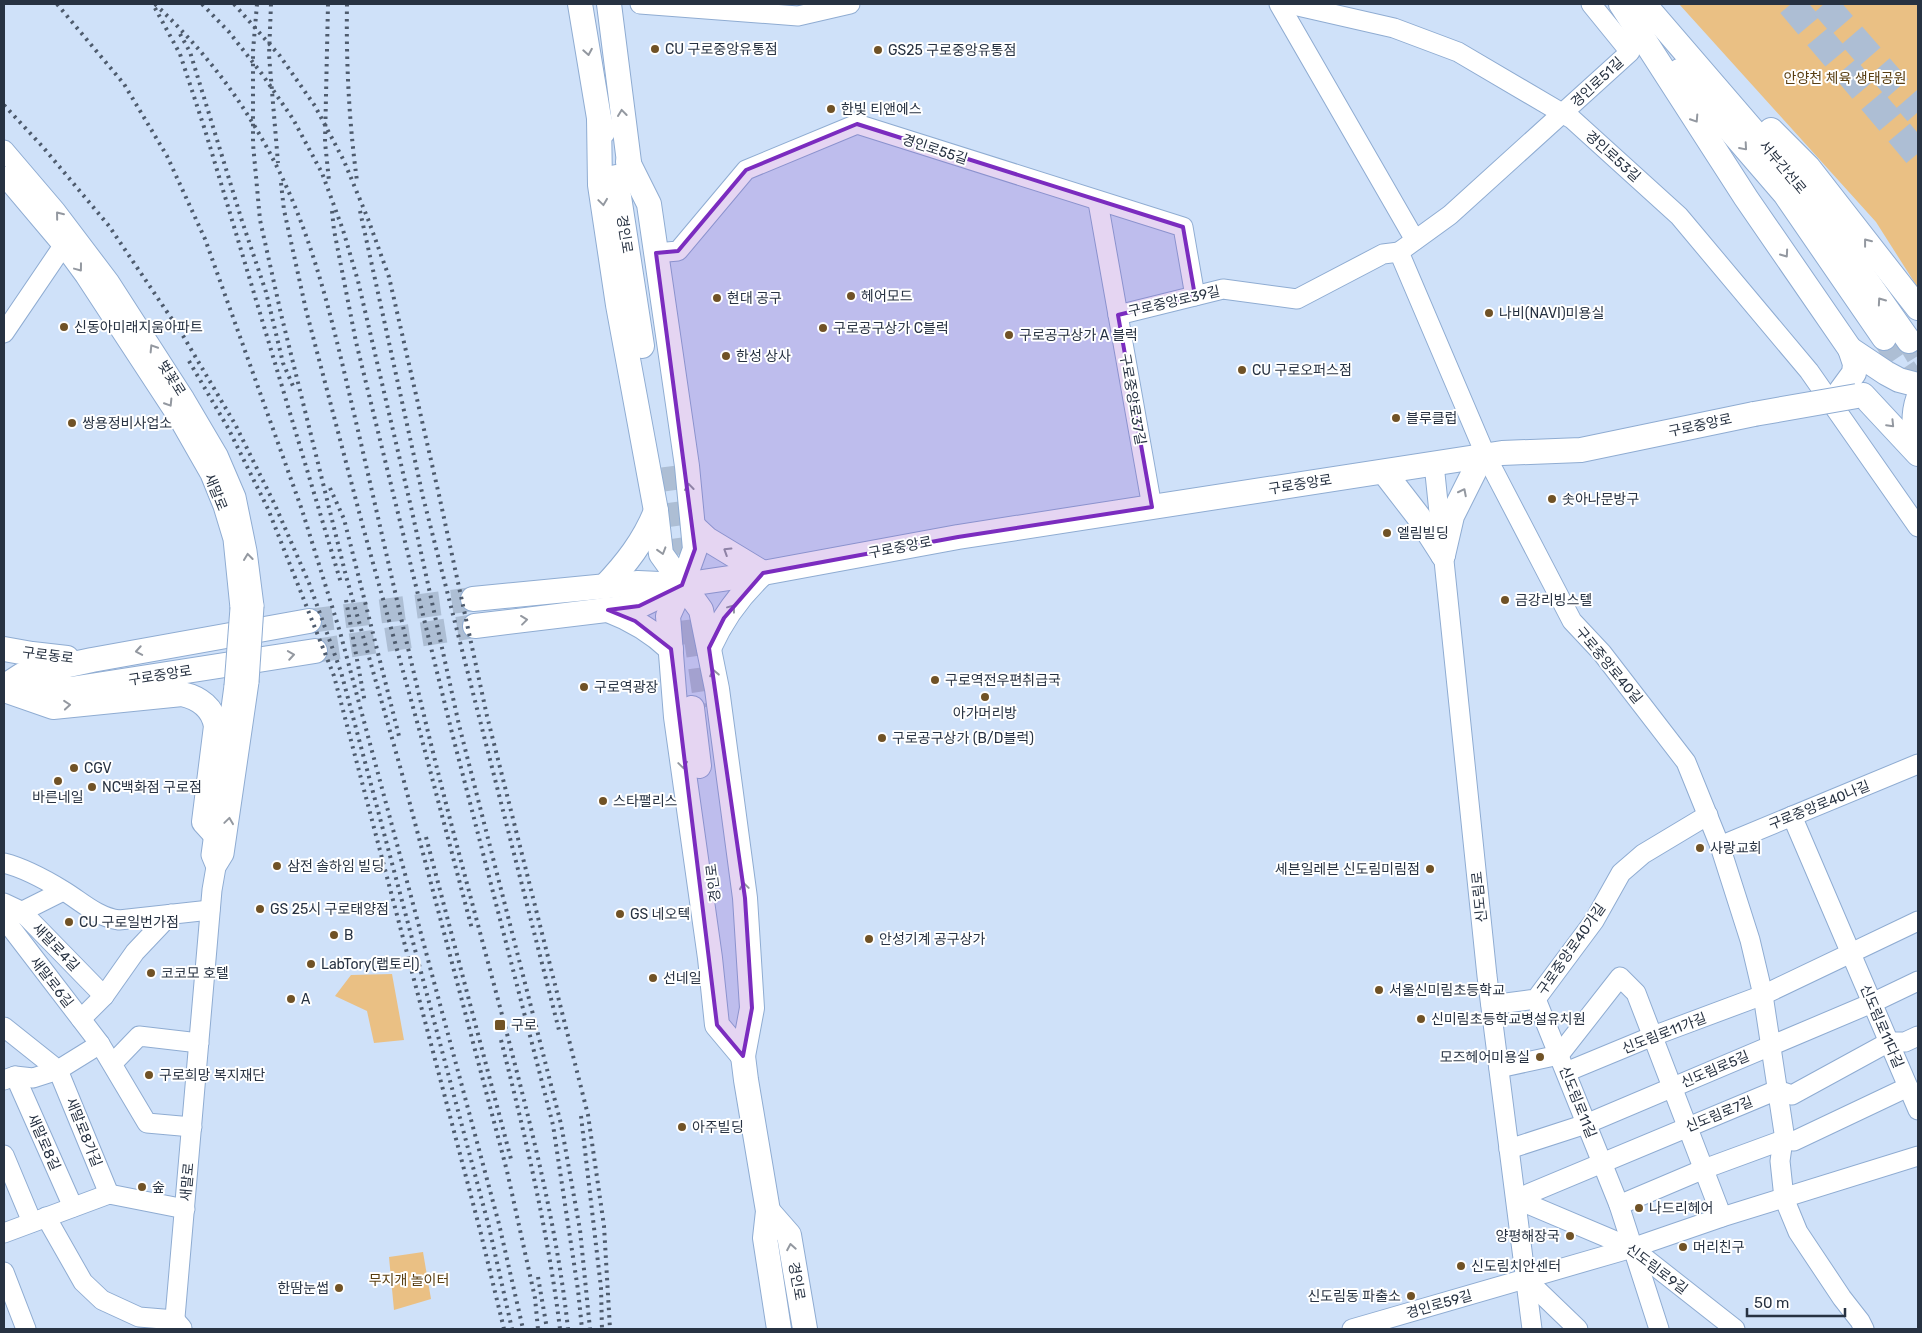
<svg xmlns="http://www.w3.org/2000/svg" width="1922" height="1333" viewBox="0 0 1922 1333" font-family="Rubik,'Noto Sans KR',sans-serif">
<rect width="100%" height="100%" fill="#cfe1f9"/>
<g fill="#eac084">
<path d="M1679,4h239v284l-42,-66z"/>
<path d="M392,974l12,66 -30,3 -7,-32 -32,-15 16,-21z"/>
<path d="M423,1252l8,47 -37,11 -5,-53z"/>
</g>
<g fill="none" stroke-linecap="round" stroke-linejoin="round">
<g stroke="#adbed4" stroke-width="24" stroke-dasharray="24 12" stroke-linecap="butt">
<path d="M1884,338l34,51"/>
<path d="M1909,341l9,15"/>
<path d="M673,466l12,88"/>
<path d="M676,585l9,71"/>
<path d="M309,621l164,-22"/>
<path d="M695,632l11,75"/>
<path d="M315,651l160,-25"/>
</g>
<g stroke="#adbed4" stroke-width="28" stroke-dasharray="28 14" stroke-linecap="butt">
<path d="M1791,4l127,151"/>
<path d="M1824,4l94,108"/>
</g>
<g stroke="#8facd2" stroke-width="21">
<g id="minor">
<path d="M640,4l158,12 52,-12"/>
<path d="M1279,4l136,236"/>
<path d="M1289,4l105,24 64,24 114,67 107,97 130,155 109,156"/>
<path d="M4,150l52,61 53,70 76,118 33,56 18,42 11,54 7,55"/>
<path d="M4,176l59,70 22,30 93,142 32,56 13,32 10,33 7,69"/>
<path d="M1098,202l54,305"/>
<path d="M1399,252l51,-37 180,-163 -39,-48"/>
<path d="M656,253l22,-2 68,-81 111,-46 326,103 12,69"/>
<path d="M1118,315l105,-26 74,10 86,-45 16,-2 87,204 86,165 30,32 84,109 34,84 30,94 13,55 21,138 -4,28 4,37 14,34 44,66 18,23 4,8"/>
<path d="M4,333l59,-87"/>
<path d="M1434,464l53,512 45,353"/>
<path d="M1792,816l126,294"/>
<path d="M1720,846l198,-82"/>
<path d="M4,863c20,5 42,17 60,28 18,11 33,26 55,29l91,-10"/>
<path d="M216,867l-5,-12 23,-169"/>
<path d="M4,903l17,8 83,85"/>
<path d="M11,917l52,-26"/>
<path d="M5,920l95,124 47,79 45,4"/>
<path d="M1536,999l83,206 40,124"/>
<path d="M1491,1005l45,-6 58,-78 27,-48 22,-19 65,-39"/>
<path d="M81,1019l23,-23 31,-44 36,-38"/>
<path d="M4,1027l54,43 42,-26"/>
<path d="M113,1063l26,-27 60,7"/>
<path d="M1499,1068l60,-13 61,-78 16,16 86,224"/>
<path d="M1566,1072l87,-36 110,-41 155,-74"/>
<path d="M15,1076l58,131"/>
<path d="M4,1080l11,-4 18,2 25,-8 51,124"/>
<path d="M1509,1149l77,-25 286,-121 46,-22"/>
<path d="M4,1155l28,67"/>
<path d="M1516,1199l261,-109 15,5 97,-53h16l13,-6"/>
<path d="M1516,1199l116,49 103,81"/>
<path d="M1619,1205l85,-36 79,-29 11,1 114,-54"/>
<path d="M46,1217l37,65 19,18 37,17 36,3 7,8"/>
<path d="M4,1233l105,-39 76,15"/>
<path d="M4,1272l22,57"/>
<path d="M1526,1279l52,50"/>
<path d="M174,1329l38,-439 4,-23 8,-13 25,-172"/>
<path d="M1352,1329l280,-81 90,-31 196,-61"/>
</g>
</g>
<g stroke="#8facd2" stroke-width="26">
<g id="major">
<path d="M580,4l19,114 4,14"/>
<path d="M609,4l22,174"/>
<path d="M1621,4l125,194 104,151 36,24 13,7 19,5"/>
<path d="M1644,4l155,180 110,157"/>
<path d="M1679,71l106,123 99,144"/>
<path d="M599,118l1,67 18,120 38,206 5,43 40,56 16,79 28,209 7,110 -9,48"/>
<path d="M1771,130l37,37 110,141"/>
<path d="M628,162l21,42 38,262 8,83 -13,36 -14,31 8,101 34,241 7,67 26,31"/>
<path d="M616,177l26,169"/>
<path d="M1863,395l55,59"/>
<path d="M1835,399l19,-26 1,-9 -5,-15"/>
<path d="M1917,451c-2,-17 -5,-35 1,-52"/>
<path d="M1384,472l34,44 25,39"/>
<path d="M693,526l14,13 56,34c-24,22 -41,46 -54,75"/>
<path d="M1443,555l9,-39 30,-60"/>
<path d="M604,587c22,-23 40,-46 52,-76"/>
<path d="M473,599l165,-16 44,2 81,-12 195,-36 544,-84 79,-3 173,-36"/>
<path d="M608,610c24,9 44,21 63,39"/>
<path d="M475,626l164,-20 37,-18"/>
<path d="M4,649l28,5 35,4"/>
<path d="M5,686l17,-11 70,-15 217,-39"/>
<path d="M20,689h51l244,-38"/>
<path d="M4,690l49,17 129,-13c18,4 31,14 34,32l-12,96 10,11"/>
<path d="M692,708l7,58"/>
<path d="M743,1039v17l3,24 22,131 -3,27 14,91"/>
<path d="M768,1211l21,24 16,94"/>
</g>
</g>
<use href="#minor" stroke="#fff" stroke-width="19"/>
<use href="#major" stroke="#fff" stroke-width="24"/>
<g stroke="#4e5b6d" stroke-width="4" stroke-dasharray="2.5 5" stroke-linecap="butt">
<path d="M57,4l67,80 43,72 38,83 97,271 38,122 159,592 24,105"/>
<path d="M155,4c53,50 93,103 125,169 38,78 56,165 76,249 24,103 47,207 72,310 24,98 51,196 77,294 26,100 52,200 63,303"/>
<path d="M202,4l27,28 33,42 31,45 29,54 21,57 15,51 53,226 48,218 102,399 19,106 10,99"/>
<path d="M234,4l46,52 35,50 29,55 24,58 21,58 50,218 48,221 101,399 16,111 6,103"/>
<path d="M257,4l-4,47v93l7,76 21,94 65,262 55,194 106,401 28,127 3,31"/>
<path d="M271,4l-2,51 9,108"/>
<path d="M328,4l-3,138 4,39"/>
<path d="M347,4c-1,59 2,118 10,177"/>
<path d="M155,8l25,46 25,76 136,453"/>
<path d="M180,34l10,18 52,169 24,71 17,71 10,23"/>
<path d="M4,105l38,41 67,80 73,108 53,90 40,81 34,78 32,89 148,555 23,102"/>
<path d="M281,183l3,27 22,100 57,217 58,209 51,193"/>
<path d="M332,211l2,19 22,112 95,387 102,396 25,165 4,39"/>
<path d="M360,211l63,286 137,537"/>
<path d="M189,361l39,67 40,81 66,167 146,554 24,99"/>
<path d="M330,488l14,31 56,221"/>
<path d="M346,600l19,103"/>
<path d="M426,837l86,326"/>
<path d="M501,1040c24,95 47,191 59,289"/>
<path d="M581,1116l20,172 1,41"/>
<path d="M538,1277l9,52"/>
</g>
<g stroke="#8facd2" stroke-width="21" stroke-linecap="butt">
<g id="minor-bridge">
<path d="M249,682l5,-76"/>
<path d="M234,686l6,-78"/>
</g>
</g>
<g stroke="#8facd2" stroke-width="26" stroke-linecap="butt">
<path id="major-bridge" d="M1754,414l103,-18"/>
</g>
<use href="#minor-bridge" stroke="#fff" stroke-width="19"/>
<use href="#major-bridge" stroke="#fff" stroke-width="24"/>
</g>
<defs><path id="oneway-chevron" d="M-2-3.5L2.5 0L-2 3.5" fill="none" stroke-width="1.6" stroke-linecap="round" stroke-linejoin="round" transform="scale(1.25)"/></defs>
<g stroke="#9398a0">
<use href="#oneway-chevron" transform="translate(588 52) rotate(80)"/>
<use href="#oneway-chevron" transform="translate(622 113) rotate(-97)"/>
<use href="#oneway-chevron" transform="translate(1695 119) rotate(57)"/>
<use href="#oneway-chevron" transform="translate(1744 147) rotate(49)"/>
<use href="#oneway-chevron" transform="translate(603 202) rotate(82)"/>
<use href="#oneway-chevron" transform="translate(59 215) rotate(-129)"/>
<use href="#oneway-chevron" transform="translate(1867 242) rotate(-128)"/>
<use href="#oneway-chevron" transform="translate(1785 254) rotate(55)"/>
<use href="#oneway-chevron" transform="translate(79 268) rotate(53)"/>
<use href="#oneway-chevron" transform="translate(1881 301) rotate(-125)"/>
<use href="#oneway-chevron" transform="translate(153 348) rotate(-122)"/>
<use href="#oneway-chevron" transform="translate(169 403) rotate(58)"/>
<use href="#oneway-chevron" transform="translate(1891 424) rotate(46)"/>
<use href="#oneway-chevron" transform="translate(689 487) rotate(-96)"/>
<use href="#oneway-chevron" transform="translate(1463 492) rotate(-63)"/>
<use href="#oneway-chevron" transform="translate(662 551) rotate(73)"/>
<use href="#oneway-chevron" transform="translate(727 551) rotate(-148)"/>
<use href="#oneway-chevron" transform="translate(248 557) rotate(-97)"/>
<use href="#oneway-chevron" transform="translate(732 608) rotate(-53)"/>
<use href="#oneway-chevron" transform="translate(524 620) rotate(-7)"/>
<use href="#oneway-chevron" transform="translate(139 651) rotate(170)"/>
<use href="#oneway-chevron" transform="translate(291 655) rotate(-9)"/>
<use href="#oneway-chevron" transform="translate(714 673) rotate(-101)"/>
<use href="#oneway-chevron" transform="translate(67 705) rotate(-5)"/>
<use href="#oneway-chevron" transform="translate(683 765) rotate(82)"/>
<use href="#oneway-chevron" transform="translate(229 821) rotate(-82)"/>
<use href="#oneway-chevron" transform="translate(744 886) rotate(-98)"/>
<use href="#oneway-chevron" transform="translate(791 1247) rotate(-100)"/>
</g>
<path fill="#7b2cbf" fill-opacity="0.2" stroke="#7b2cbf" stroke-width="4" stroke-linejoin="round" d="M857,124l326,103 12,69 -77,19 34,192 -194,30 -195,36 -39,45 -15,30 36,250 7,110 -9,48 -26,-31 -46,-376 -36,-28 -27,-11 31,-4 43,-21 13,-36 -39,-296 22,-2 68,-81z"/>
<g fill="#705226" stroke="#fff" stroke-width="2">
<circle cx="655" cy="49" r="5"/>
<circle cx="878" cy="50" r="5"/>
<circle cx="831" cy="109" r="5"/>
<circle cx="851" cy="296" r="5"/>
<circle cx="717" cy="298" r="5"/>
<circle cx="1489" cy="313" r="5"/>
<circle cx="64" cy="327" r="5"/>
<circle cx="823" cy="328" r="5"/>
<circle cx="1009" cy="335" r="5"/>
<circle cx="726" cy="356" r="5"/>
<circle cx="1242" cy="370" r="5"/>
<circle cx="1396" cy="418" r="5"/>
<circle cx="72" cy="423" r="5"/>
<circle cx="1552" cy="499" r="5"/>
<circle cx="1387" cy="533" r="5"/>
<circle cx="1505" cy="600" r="5"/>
<circle cx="935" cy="680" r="5"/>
<circle cx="584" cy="687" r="5"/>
<circle cx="985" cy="697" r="5"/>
<circle cx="882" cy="738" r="5"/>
<circle cx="74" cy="768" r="5"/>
<circle cx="58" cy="781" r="5"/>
<circle cx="92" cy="787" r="5"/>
<circle cx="603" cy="801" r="5"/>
<circle cx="1700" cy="848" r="5"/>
<circle cx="277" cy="866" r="5"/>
<circle cx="1430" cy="869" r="5"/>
<circle cx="260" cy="909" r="5"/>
<circle cx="620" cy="914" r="5"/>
<circle cx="69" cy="922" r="5"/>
<circle cx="334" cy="935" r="5"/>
<circle cx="869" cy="939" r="5"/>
<circle cx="311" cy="964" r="5"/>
<circle cx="151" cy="973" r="5"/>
<circle cx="653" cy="978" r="5"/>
<circle cx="1379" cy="990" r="5"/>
<circle cx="291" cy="999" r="5"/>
<circle cx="1421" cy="1019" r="5"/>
<rect x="494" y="1019" width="12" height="12" rx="2.5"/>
<circle cx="1540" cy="1057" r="5"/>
<circle cx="149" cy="1075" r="5"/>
<circle cx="682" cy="1127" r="5"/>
<circle cx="142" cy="1187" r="5"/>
<circle cx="1639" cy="1208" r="5"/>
<circle cx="1570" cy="1236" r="5"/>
<circle cx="1683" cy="1247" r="5"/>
<circle cx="1461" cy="1266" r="5"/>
<circle cx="339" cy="1288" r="5"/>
<circle cx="1411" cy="1296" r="5"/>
</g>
<g text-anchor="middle" stroke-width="4" stroke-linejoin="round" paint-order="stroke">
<g font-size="14" fill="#273242" stroke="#fff" text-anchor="start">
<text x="665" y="54">CU 구로중앙유통점</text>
<text x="888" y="55">GS25 구로중앙유통점</text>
<text x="841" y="114">한빛 티앤에스</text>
<text x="861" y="301">헤어모드</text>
<text x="727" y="303">현대 공구</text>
<text x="1499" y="318">나비(NAVI)미용실</text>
<text x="74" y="332">신동아미래지움아파트</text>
<text x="833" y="333">구로공구상가 C블럭</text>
<text x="1019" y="340">구로공구상가 A 블럭</text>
<text x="736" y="361">한성 상사</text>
<text x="1252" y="375">CU 구로오퍼스점</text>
<text x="1406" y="423">블루클럽</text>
<text x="82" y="428">쌍용정비사업소</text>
<text x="1562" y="504">솟아나문방구</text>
<text x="1397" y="538">엘림빌딩</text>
<text x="1515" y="605">금강리빙스텔</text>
<text x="945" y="685">구로역전우편취급국</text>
<text x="594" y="692">구로역광장</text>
<text x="985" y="718" text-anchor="middle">아가머리방</text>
<text x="892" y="743">구로공구상가 (B/D블럭)</text>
<text x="84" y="773">CGV</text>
<text x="102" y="792">NC백화점 구로점</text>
<text x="58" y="802" text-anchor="middle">바른네일</text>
<text x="613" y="806">스타팰리스</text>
<text x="1710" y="853">사랑교회</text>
<text x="287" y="871">삼전 솔하임 빌딩</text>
<text x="1420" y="874" text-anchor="end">세븐일레븐 신도림미림점</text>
<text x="270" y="914">GS 25시 구로태양점</text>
<text x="630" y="919">GS 네오텍</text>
<text x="79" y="927">CU 구로일번가점</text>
<text x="344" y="940">B</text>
<text x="879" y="944">안성기계 공구상가</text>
<text x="321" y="969">LabTory(랩토리)</text>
<text x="161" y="978">코코모 호텔</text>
<text x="663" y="983">선네일</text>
<text x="1389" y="995">서울신미림초등학교</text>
<text x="301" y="1004">A</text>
<text x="1431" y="1024">신미림초등학교병설유치원</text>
<text x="511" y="1030">구로</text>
<text x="1530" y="1062" text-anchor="end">모즈헤어미용실</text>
<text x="159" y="1080">구로희망 복지재단</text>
<text x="692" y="1132">아주빌딩</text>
<text x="152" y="1192">숲</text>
<text x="1649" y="1213">나드리헤어</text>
<text x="1560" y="1241" text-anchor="end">양평해장국</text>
<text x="1693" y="1252">머리친구</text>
<text x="1471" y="1271">신도림치안센터</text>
<text x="329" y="1293" text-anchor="end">한땀눈썹</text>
<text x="1401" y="1301" text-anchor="end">신도림동 파출소</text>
</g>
<g font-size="14" fill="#593e11" stroke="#fff">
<text x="1845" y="83">안양천 체육 생태공원</text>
<text x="409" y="1285">무지개 놀이터</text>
</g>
<g font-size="14" fill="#273242" stroke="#fff">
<text transform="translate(1597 82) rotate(-43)" y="5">경인로51길</text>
<text transform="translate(935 149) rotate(18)" y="5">경인로55길</text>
<text transform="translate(1613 156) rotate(42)" y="5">경인로53길</text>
<text transform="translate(1783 167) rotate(50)" y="5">서부간선로</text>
<text transform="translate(625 234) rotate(81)" y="5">경인로</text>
<text transform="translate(1174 301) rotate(-13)" y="5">구로중앙로39길</text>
<text transform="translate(172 378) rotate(58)" y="5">벚꽃로</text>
<text transform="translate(1133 399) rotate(80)" y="5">구로중앙로37길</text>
<text transform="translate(1700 425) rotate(-12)" y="5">구로중앙로</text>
<text transform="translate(1300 484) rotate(-9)" y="5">구로중앙로</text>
<text transform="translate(216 492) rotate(68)" y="5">새말로</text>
<text transform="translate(900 547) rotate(-11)" y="5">구로중앙로</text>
<text transform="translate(48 655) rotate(7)" y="5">구로동로</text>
<text transform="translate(1609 665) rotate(50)" y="5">구로중앙로40길</text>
<text transform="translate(160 675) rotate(-9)" y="5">구로중앙로</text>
<text transform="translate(1819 805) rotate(-22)" y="5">구로중앙로40나길</text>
<text transform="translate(713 883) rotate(-97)" y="5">경인로</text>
<text transform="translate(1479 897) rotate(-96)" y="5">신도림로</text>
<text transform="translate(56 947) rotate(46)" y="5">새말로4길</text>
<text transform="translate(1571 949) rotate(-55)" y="5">구로중앙로40가길</text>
<text transform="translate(52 982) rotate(52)" y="5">새말로6길</text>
<text transform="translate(1882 1026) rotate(67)" y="5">신도림로11다길</text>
<text transform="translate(1664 1033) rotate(-21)" y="5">신도림로11가길</text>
<text transform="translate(1715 1069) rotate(-23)" y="5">신도림로5길</text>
<text transform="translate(1578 1102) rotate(68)" y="5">신도림로11길</text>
<text transform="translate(1719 1114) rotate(-22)" y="5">신도림로7길</text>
<text transform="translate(84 1132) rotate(68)" y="5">새말로8가길</text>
<text transform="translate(44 1142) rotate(66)" y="5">새말로8길</text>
<text transform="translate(187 1182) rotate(-85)" y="5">새말로</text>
<text transform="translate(1657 1269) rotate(37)" y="5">신도림로9길</text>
<text transform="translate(797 1281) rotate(80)" y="5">경인로</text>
<text transform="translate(1439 1304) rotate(-16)" y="5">경인로59길</text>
</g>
</g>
<rect width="1922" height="1333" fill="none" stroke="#273242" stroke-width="10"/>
<path d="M1747 1308v8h98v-8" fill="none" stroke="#273242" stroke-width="2.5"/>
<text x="1754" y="1308" font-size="15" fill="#273242" stroke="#ffffff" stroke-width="4" paint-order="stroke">50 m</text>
</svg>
